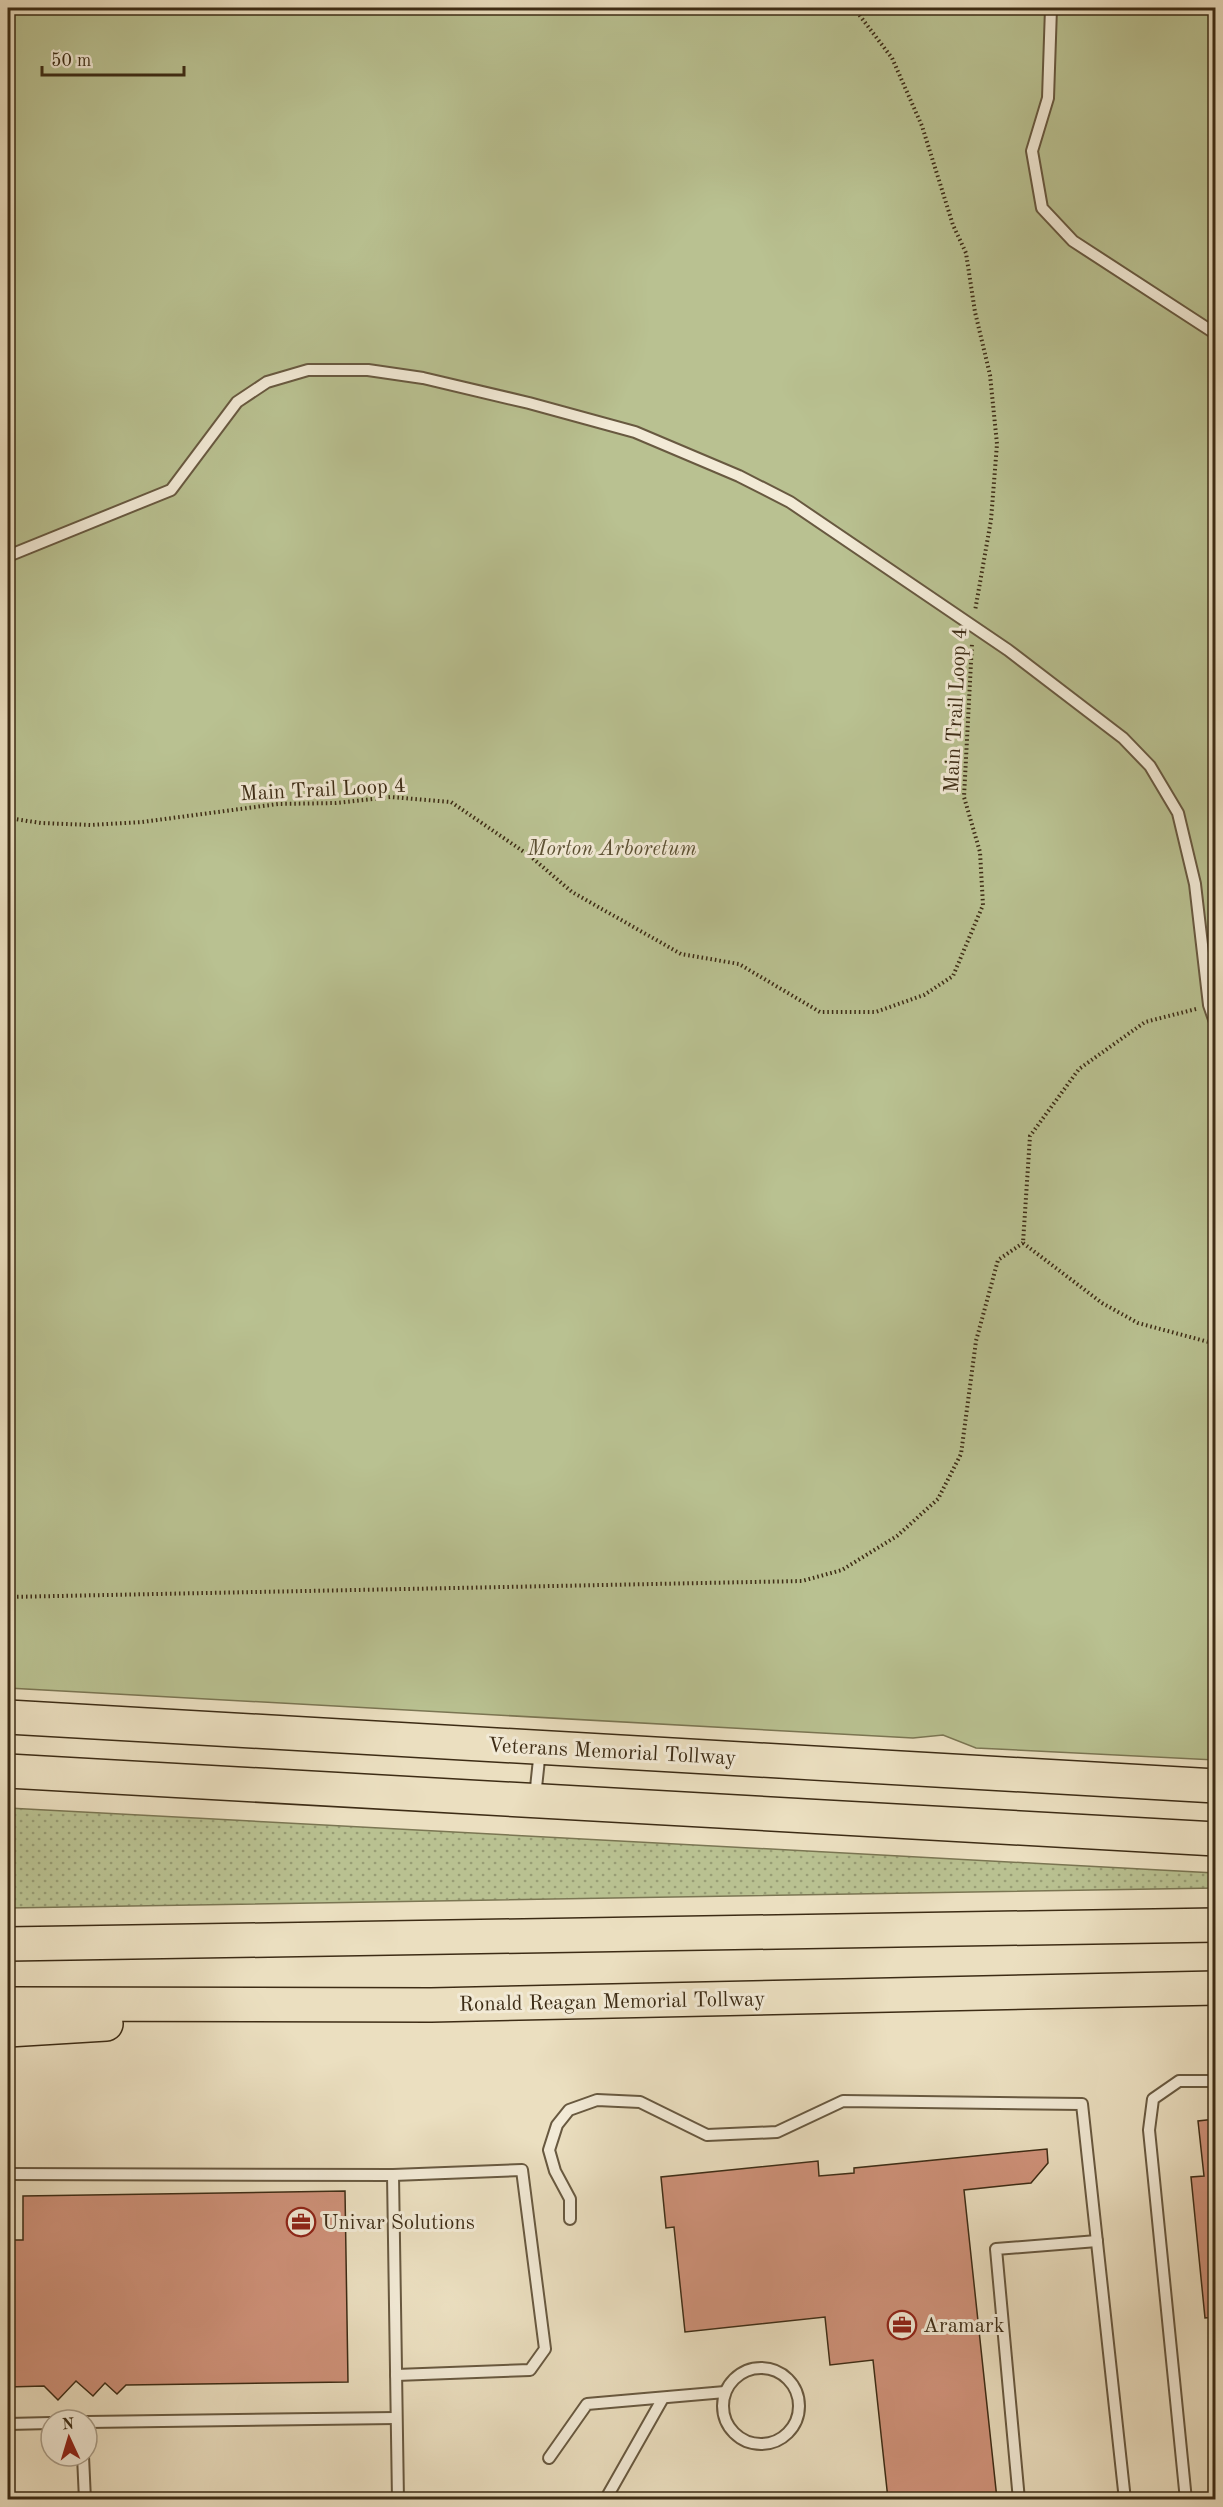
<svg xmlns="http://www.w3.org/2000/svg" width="1223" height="2507" viewBox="0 0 1223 2507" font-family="'Old Standard TT',serif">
<defs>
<pattern id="grass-dots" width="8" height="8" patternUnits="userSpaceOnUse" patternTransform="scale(1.5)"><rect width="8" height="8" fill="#b9c191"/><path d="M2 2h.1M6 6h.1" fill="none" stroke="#989d75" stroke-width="1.8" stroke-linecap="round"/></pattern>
</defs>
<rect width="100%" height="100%" fill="#ebdfc0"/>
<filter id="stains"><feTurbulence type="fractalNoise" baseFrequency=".00333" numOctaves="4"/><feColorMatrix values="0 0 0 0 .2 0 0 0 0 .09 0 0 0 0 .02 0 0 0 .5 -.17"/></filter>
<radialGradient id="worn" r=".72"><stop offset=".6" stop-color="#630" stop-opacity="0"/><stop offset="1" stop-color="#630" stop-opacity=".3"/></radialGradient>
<path fill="url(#grass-dots)" stroke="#7b7653" stroke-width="1.5" d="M8,1808l1207,65v15l-1207,20z"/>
<path fill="#b9c191" stroke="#7b7653" stroke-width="1.5" d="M8,8h1207v1752l-239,-12 -33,-13 -30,3 -905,-50z"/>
<g fill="#cf927a" stroke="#3d2c15" stroke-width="1.5">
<path d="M1215,2119v198l-10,1 -14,-141 13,-1 -6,-55z"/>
<path d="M1047,2149l1,14 -17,20 -67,7 33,309h-109l-15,-139 -43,5 -5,-48 -140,15 -11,-105 -8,1 -5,-51 157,-16 1,15 35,-3v-5z"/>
<path d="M345,2191l3,191 -222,3 -9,9 -12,-11 -12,13 -17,-15 -18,19 -14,-14 -36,1v-147h15v-44z"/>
</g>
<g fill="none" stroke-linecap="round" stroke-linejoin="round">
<g stroke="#685940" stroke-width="14">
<g id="service">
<path d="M1051,8l-3,90 -16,53 10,57 31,33 143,93"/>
<path d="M8,556l163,-66 66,-88 30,-20 41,-12h60l55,8 106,25 106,29 104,44 51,26 218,148 115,88 27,28 28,47 17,71 14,121 7,20"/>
<path d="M535,1797l5,-47"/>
<path d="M8,2174l385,1 5,325"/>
<path d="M393,2175l129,-5 23,179 -15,21 -134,5"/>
<path d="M570,2219v-20l-15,-28 -6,-21 8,-25 12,-15 28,-10 43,2 67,33 70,-3 66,-31 239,3 43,396"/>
<circle cx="761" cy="2406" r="38"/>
<path d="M87,2422l309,-4"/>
<path d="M8,2424l43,-1"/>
<path d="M83,2456l2,44"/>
<path d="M549,2458l38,-54 138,-12"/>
<path d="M608,2500v-5l55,-97"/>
<path d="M1019,2500l-23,-251 101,-8"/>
<path d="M1186,2500l-37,-370 4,-31 26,-18h37"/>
</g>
</g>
<g stroke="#3d2c15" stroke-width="36">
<g id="motorway">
<path d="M8,1717l1208,69"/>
<path d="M8,1771l1208,68"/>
<path d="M8,1944l1208,-19"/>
<path d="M8,2004l423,1 785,-17"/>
<path d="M8,2030l98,-6"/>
</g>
</g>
<g stroke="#3d2c15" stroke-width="4" stroke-dasharray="1.5 3" stroke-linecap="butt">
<path d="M854,8l38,50 30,68 31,99 13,28 9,59 15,63 7,69 -6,76 -16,91"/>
<path d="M8,818l33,5 50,2 51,-3 136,-18 58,-1 55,-6 60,5 79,54 42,36 109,62 58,10 81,48h56l48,-17 29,-19 30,-71 -3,-53 -16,-55 8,-154"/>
<path d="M1196,1009l-51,13 -66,47 -49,67 -7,107 79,60 36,20 78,21"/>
<path d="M8,1597l794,-16 40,-11 55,-34 41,-37 23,-45 15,-113 22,-81 25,-17"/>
</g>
<use href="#service" stroke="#f2ead6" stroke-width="10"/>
<use href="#motorway" stroke="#ebdfc0" stroke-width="33"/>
</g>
<defs>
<g id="office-ring" transform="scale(1.5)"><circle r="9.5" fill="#f2ead6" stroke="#8f2418" stroke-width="1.5"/><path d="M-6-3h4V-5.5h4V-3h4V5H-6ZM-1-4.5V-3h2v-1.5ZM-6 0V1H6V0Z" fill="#8f2418"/></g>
</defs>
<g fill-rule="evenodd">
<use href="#office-ring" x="301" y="2222"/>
<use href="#office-ring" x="902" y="2325"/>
</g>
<g text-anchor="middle" stroke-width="6" stroke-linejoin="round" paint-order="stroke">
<g font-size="21" fill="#3d2c15" stroke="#f2ead6">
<text transform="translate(955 710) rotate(-87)" y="7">Main Trail Loop 4</text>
<text transform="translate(323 789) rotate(-3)" y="7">Main Trail Loop 4</text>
<text transform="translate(612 1751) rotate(3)" y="7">Veterans Memorial Tollway</text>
<text transform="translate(612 2001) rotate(-1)" y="7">Ronald Reagan Memorial Tollway</text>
</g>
<g font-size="21" font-style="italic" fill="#5c5134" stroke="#f2ead6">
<text x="612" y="855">Morton Arboretum</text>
</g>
<g font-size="21" fill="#3d2c15" stroke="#f2ead6" text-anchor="start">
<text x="322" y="2229">Univar Solutions</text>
<text x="923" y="2332">Aramark</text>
</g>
</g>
<rect width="1223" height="2507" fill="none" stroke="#ebdfc0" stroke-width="30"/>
<rect x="9" y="9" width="1205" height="2489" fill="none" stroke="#3d2c15" stroke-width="3"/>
<rect x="15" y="15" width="1193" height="2477" fill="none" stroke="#3d2c15" stroke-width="1.5"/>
<g transform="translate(69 2438) rotate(356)"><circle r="28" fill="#f2ead6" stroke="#aa9e89" stroke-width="1.5"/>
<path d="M0-4.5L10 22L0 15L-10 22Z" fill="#8f2418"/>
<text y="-9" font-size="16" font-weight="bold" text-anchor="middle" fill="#3d2c15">N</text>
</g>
<path d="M42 66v9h142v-9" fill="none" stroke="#3d2c15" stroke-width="3"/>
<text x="51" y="66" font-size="18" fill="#3d2c15" stroke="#f2ead6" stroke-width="4.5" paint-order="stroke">50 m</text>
<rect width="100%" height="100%" filter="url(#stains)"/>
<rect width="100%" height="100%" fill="url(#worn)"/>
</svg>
